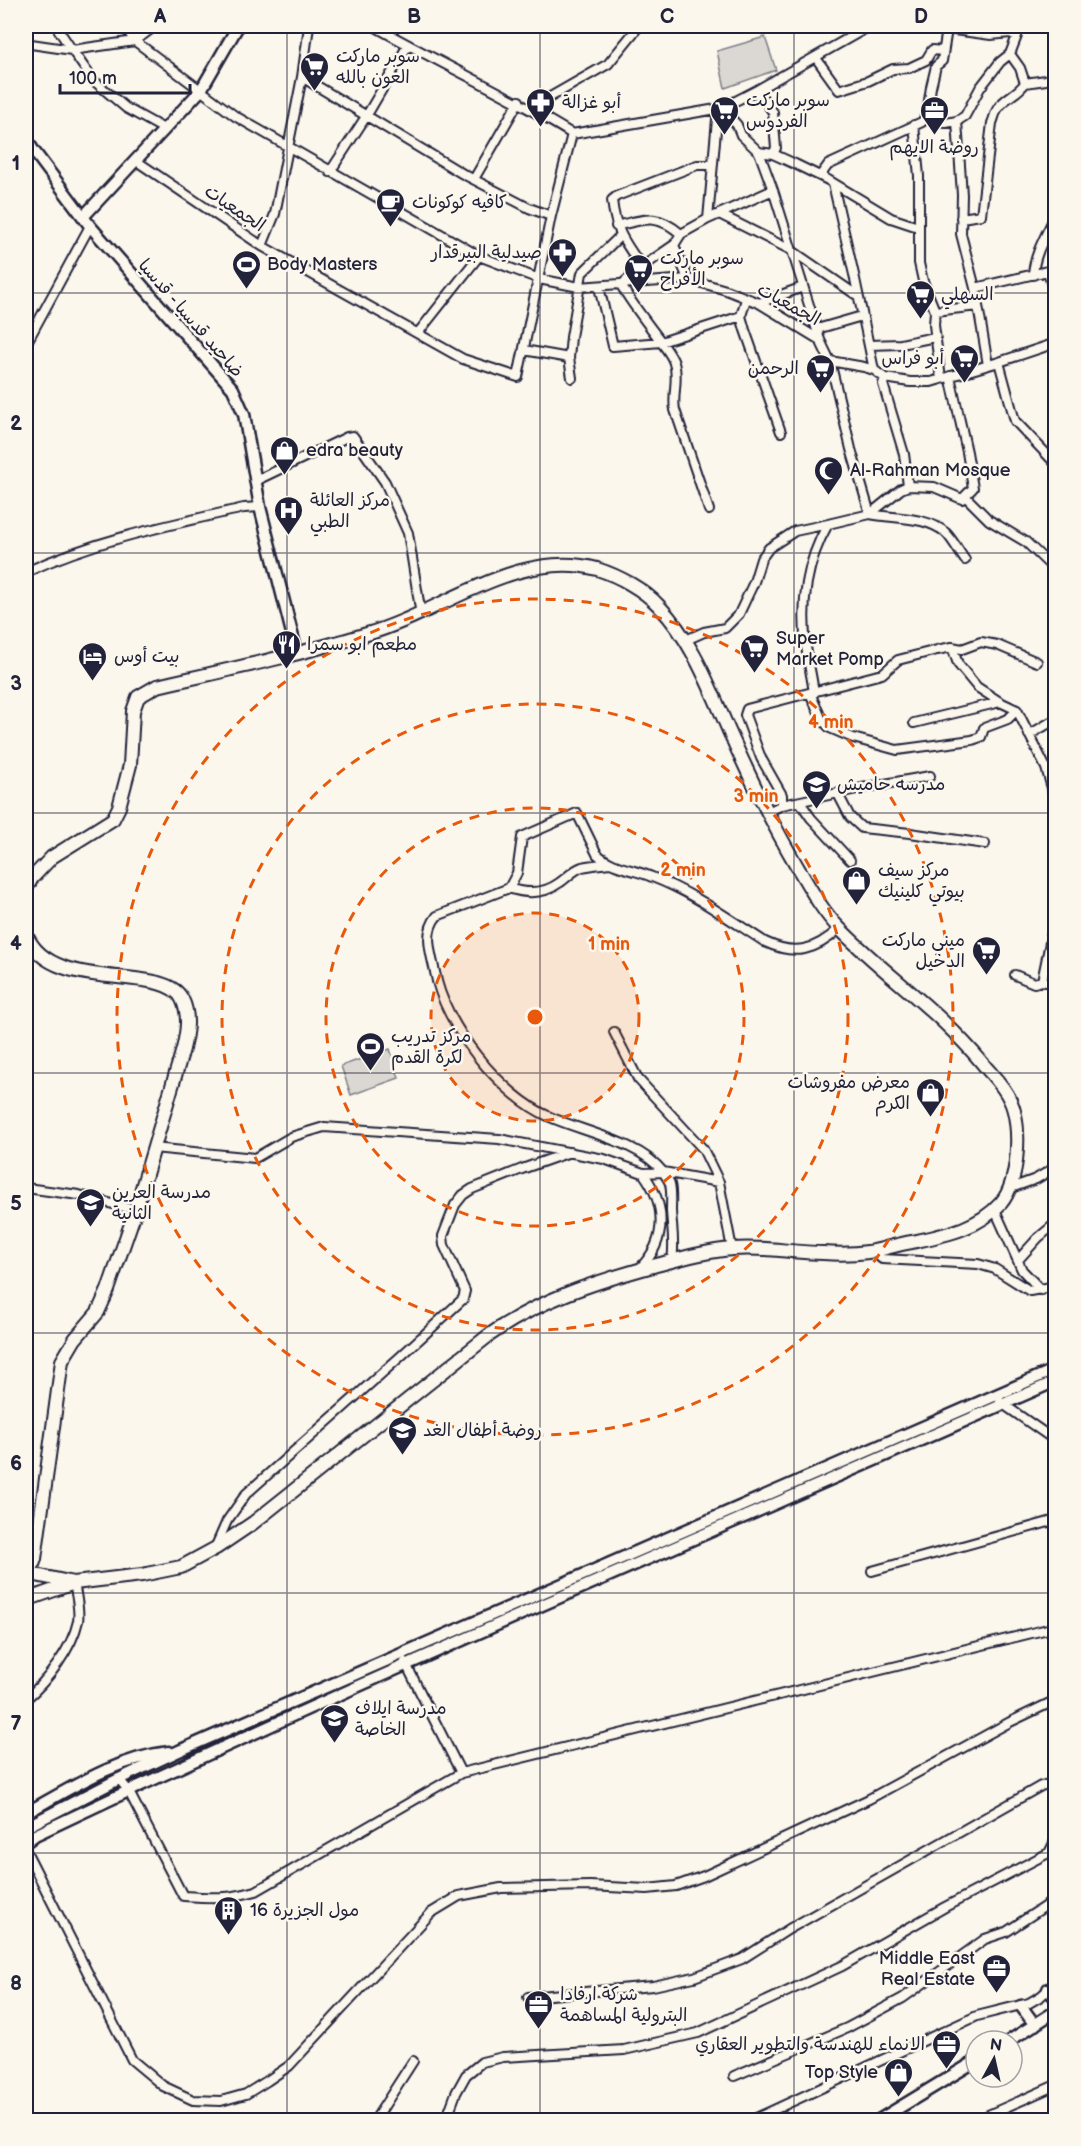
<svg xmlns="http://www.w3.org/2000/svg" width="1081" height="2146" font-family="'Balsamiq Sans','Playpen Sans Arabic',sans-serif">
<rect width="100%" height="100%" fill="#fbf7ec"/>
<filter id="ink" filterUnits="userSpaceOnUse"><feTurbulence type="fractalNoise" baseFrequency=".0167" numOctaves="2"/><feDisplacementMap in="SourceGraphic" scale="12" xChannelSelector="R" yChannelSelector="G"/><feConvolveMatrix kernelMatrix="1 2 1 2 8 2 1 2 1" color-interpolation-filters="sRGB"/></filter>
<g filter="url(#ink)">
<path fill="#dbd8d3" stroke="#7e7d87" stroke-width="1.5" d="M 765,37 L 776,70 L 725,88 L 717,51 Z
M 390,1049 L 399,1078 L 351,1095 L 341,1066 Z"/>
<g fill="none" stroke-linecap="round" stroke-linejoin="round">
<defs>
<path id="street" d="M 56,26 L 72,50
M 124,26 L 135,41 L 235,116 L 479,256 L 539,279 L 579,287 L 688,279 L 726,290 L 759,303 L 820,340
M 155,26 L 135,41 L 72,50 L 93,80 L 126,108 L 164,129
M 374,26 C 439,63 508,94 572,134 L 722,108 L 737,125 L 741,135 L 759,152 L 773,190 L 820,340 L 830,361
M 26,40 L 31,44 L 72,50
M 816,58 L 839,90 L 868,81 L 893,69 L 909,68 L 926,60 L 932,50 L 943,51
M 302,77 L 309,26
M 1025,83 L 1046,80 L 1056,75
M 757,90 L 773,112 L 776,148 L 773,154
M 531,108 L 608,64 L 639,26
M 718,108 L 708,219 L 773,190
M 722,108 L 757,90 L 870,26
M 927,114 L 931,87 L 936,66 L 942,61 L 947,29 L 991,35 L 1010,33 L 1017,36
M 957,121 L 962,195 L 961,234 L 975,288 L 988,365
M 914,125 L 919,176 L 919,263 L 923,281 L 935,311 L 934,325 L 941,379
M 759,152 L 773,154 L 795,164 L 828,180 L 891,218 L 918,227
M 135,160 L 262,246 L 331,285 L 463,359 L 518,377 L 551,216 L 529,208 L 463,174 L 302,77 L 275,214 L 262,246
M 330,172 L 367,115 L 408,45
M 820,176 L 828,165 L 922,122 L 927,114 L 930,120 L 946,123 L 957,121 L 965,116 L 980,88 L 1000,62 L 1010,54 L 1017,36 L 1017,26
M 474,179 L 519,101
M 833,184 L 855,279 L 874,370
M 719,214 L 791,250 L 855,294 L 858,294
M 551,216 L 572,134
M 961,218 L 981,215 L 992,123 C 994,119 995,112 998,108 C 1005,97 1018,94 1025,83 L 1020,68 L 1010,54
M 616,226 C 645,219 657,213 681,234
M 674,245 L 688,279
M 642,267 C 625,243 615,230 612,200 L 617,196 L 697,165 L 711,165
M 1048,271 L 1056,301
M 1033,275 C 1034,254 1047,233 1056,214
M 621,285 C 633,306 648,324 662,343 C 666,349 672,356 674,363 C 679,379 672,394 675,410 L 709,510
M 621,285 L 642,267 L 674,245 L 681,234 L 708,219
M 599,287 L 613,346 L 661,342 L 741,316
M 975,288 L 1056,269
M 746,299 L 741,316 L 745,330 L 781,432
M 759,303 L 803,287
M 935,311 L 978,306
M 817,329 L 862,316
M 418,333 L 479,256
M 26,344 L 90,226
M 869,345 L 901,344 L 935,337
M 524,350 L 569,358
M 999,362 L 1015,421 L 1056,464
M 572,378 L 569,358 L 571,337 L 582,273 L 620,236
M 255,481 L 347,437 L 353,436 L 385,482 L 408,533 L 421,615
M 908,486 L 934,487 L 962,499 L 973,488 L 967,452 L 950,376
M 965,496 L 989,520 L 1026,542 L 1056,571
M 870,514 L 901,489 L 908,486 L 904,454 L 883,384 L 885,378
M 870,514 C 895,519 927,516 946,533 C 953,540 959,552 965,560
M 26,572 C 95,540 169,525 244,508 L 260,507
M 686,640 L 704,632 L 725,628 L 739,614 L 754,582 L 761,559 L 769,548 L 795,531 L 828,524
M 952,647 L 958,664 L 977,687 L 1000,702 L 1017,710 L 1046,768 L 1052,788 L 1056,814
M 810,693 L 822,720 L 830,728 L 853,738 L 897,750 L 972,740 L 981,737 L 984,728 L 1008,719 L 1017,710
M 814,693 C 812,677 808,662 806,646 C 801,602 806,563 828,524 L 870,514 L 851,449 L 830,361 L 864,367 L 874,370 L 885,378 L 910,382 L 931,382 L 999,362 L 1056,343
M 914,723 L 1000,702
M 1029,735 L 1056,719
M 838,794 L 850,817 L 862,828 L 910,833 L 985,844
M 800,802 L 811,818 L 850,860
M 782,805 L 782,795 L 761,758 L 745,715 L 747,709 L 882,674 L 898,660 L 937,650 L 952,647 L 962,649 L 981,642 L 997,645 L 1037,662
M 768,812 L 782,805 L 862,788 L 930,776
M 509,888 C 526,894 544,894 559,883 C 567,878 573,870 582,867 C 590,865 602,864 610,863
M 1015,975 L 1034,983 L 1042,981 L 1056,984
M 1042,981 L 1053,928 L 1056,925
M 614,1032 L 638,1079 L 703,1149 L 719,1182 L 732,1249
M 153,1148 L 255,1158 L 291,1137 L 324,1127 L 499,1139 L 604,1159 L 643,1173 L 663,1172 L 719,1182
M 26,1188 L 79,1195 L 135,1210
M 1011,1188 L 1036,1179 L 1056,1167
M 995,1210 L 1022,1270 L 1041,1290
M 872,1251 L 882,1259 L 978,1264 L 995,1269 L 1030,1291 L 1056,1286
M 1018,1260 L 1038,1238 L 1056,1223
M 672,1261 C 675,1244 672,1228 671,1211 C 671,1203 672,1192 670,1184 C 669,1180 665,1175 663,1172 C 640,1142 584,1132 550,1117 C 501,1096 444,1025 435,972 C 431,953 423,933 437,916 L 509,888 L 517,873 L 522,837 L 577,813 L 597,854 C 612,868 634,869 652,877 C 692,892 729,919 765,942 C 795,956 815,951 839,929
M 640,1268 C 668,1240 666,1204 643,1173
M 1000,1402 L 1056,1441
M 216,1546 L 227,1521 L 246,1494 L 400,1357 L 463,1299 L 465,1291 L 444,1245 L 443,1236 L 455,1205 L 463,1195 L 472,1189 L 522,1169 L 570,1152
M 872,1571 L 1056,1520
M 405,1662 L 461,1773
M 26,1699 C 47,1681 72,1649 78,1621 C 80,1610 76,1594 74,1583
M 119,1779 L 128,1790 L 183,1896 C 213,1898 227,1899 256,1891 L 461,1773 L 1056,1627
M 26,1851 L 132,2060 L 150,2075 L 163,2086 L 193,2100 L 221,2101 L 246,2094 L 267,2081 L 289,2066 L 431,1913 L 459,1896 L 501,1888 L 590,1886 L 647,1889 L 676,1886 L 704,1876 L 869,1799 L 1010,1722 L 1056,1700
M 1049,1853 L 1056,1839
M 528,1997 L 653,1986 L 694,1977 L 742,1959 L 789,1929 L 1041,1786 L 1056,1782
M 734,2076 L 847,2028 L 903,1998 L 985,1939 L 1006,1932 L 1056,1899
M 375,2120 L 413,2061
M 446,2120 L 456,2093 L 466,2075 L 482,2062 L 503,2057 L 624,2050 L 698,2033 L 842,1966 L 945,1907 L 1056,1849
M 752,2120 L 977,2016 L 1029,2003 L 1041,1996 L 1056,1983
M 977,2120 L 1056,2085"/>
<path id="secondary" d="M 26,138 L 33,150 L 90,226 L 233,389 L 244,414 L 260,507 L 297,653
M 83,217 L 201,90 L 238,26
M 26,1813 C 71,1788 117,1758 169,1752
M 26,1827 L 119,1779 L 181,1750 L 1056,1369
M 26,1842 L 35,1835 C 371,1675 715,1531 1056,1381
M 1048,1989 L 1056,1999
M 1021,2006 L 1035,2025
M 1009,2041 L 1056,2011
M 879,2120 L 976,2061"/>
<path id="primary" d="M 26,889 L 32,878 L 52,857 L 113,819 L 119,807 L 130,765 L 133,711 L 138,697 L 157,686 C 227,670 298,655 367,634 C 441,613 519,547 597,569 C 619,576 643,589 659,606 C 692,640 710,688 729,731 C 750,778 772,824 798,868 C 810,888 822,911 839,928 C 885,975 941,1012 983,1064 C 992,1075 1004,1086 1010,1100 C 1022,1124 1019,1182 1001,1203 C 978,1229 944,1235 912,1242 C 897,1244 882,1250 868,1252 C 853,1254 838,1254 823,1253 C 792,1253 763,1246 733,1249 C 706,1251 679,1259 653,1266 C 595,1282 538,1300 488,1336 L 253,1523 L 216,1548 L 181,1567 L 142,1575 L 74,1583 L 26,1600
M 26,934 C 50,996 165,962 182,999 C 190,1015 187,1032 183,1049 L 134,1215 L 108,1290 L 98,1312 L 75,1339 L 62,1361 L 35,1559 L 26,1584
M 31,1574 L 74,1583"/>
</defs>
<use href="#street" stroke="#22223b" stroke-width="12"/>
<use href="#secondary" stroke="#22223b" stroke-width="15"/>
<use href="#primary" stroke="#22223b" stroke-width="16"/>
<use href="#street" stroke="#fbf7ec" stroke-width="8"/>
<use href="#secondary" stroke="#fbf7ec" stroke-width="10"/>
<use href="#primary" stroke="#fbf7ec" stroke-width="12"/>
</g>
</g>
<path fill="none" stroke="#22223b" stroke-width="1.5" stroke-opacity="0.55" d="M 287,26 L 287,2120M 540,26 L 540,2120M 794,26 L 794,2120M 26,293 L 1056,293M 26,553 L 1056,553M 26,813 L 1056,813M 26,1073 L 1056,1073M 26,1333 L 1056,1333M 26,1593 L 1056,1593M 26,1853 L 1056,1853"/>
<circle cx="535" cy="1017" r="104" fill="#e8590c" fill-opacity=".12"/>
<g fill="none" stroke="#e8590c" stroke-width="3" stroke-dasharray="10 8">
<circle cx="535" cy="1017" r="104"/>
<circle cx="535" cy="1017" r="209"/>
<circle cx="535" cy="1017" r="313"/>
<circle cx="535" cy="1017" r="418"/>
</g>
<defs>
<symbol id="supermarket-pin" viewBox="-11 -11 22 30"><path d="M0 17L-7.5 6A9.5 9.5 0 1 1 7.5 6Z" fill="#22223b" stroke="#fbf7ec"/><path d="M-6-5.5h2.5l.6 2H6L4.5 2H-2.5L-4.4-4H-6ZM-1.5 3.2a1.3 1.3 0 1 0 .1 0ZM3 3.2a1.3 1.3 0 1 0 .1 0Z" fill="#fff"/></symbol>
<symbol id="pharmacy-pin" viewBox="-11 -11 22 30"><path d="M0 17L-7.5 6A9.5 9.5 0 1 1 7.5 6Z" fill="#22223b" stroke="#fbf7ec"/><path d="M-2-6h4v4h4v4h-4v4h-4v-4h-4v-4h4Z" fill="#fff"/></symbol>
<symbol id="office-pin" viewBox="-11 -11 22 30"><path d="M0 17L-7.5 6A9.5 9.5 0 1 1 7.5 6Z" fill="#22223b" stroke="#fbf7ec"/><path d="M-6-3h4V-5.5h4V-3h4V5H-6ZM-1-4.5V-3h2v-1.5ZM-6 0V1H6V0Z" fill="#fff"/></symbol>
<symbol id="cafe-pin" viewBox="-11 -11 22 30"><path d="M0 17L-7.5 6A9.5 9.5 0 1 1 7.5 6Z" fill="#22223b" stroke="#fbf7ec"/><path d="M-5.5-4.5H6V0H3Q3 3.5 0 3.5H-2.5Q-5.5 3.5-5.5 0ZM3-3.2v2h1.7v-2ZM-6 4.5H4V6H-6Z" fill="#fff"/></symbol>
<symbol id="stadium-pin" viewBox="-11 -11 22 30"><path d="M0 17L-7.5 6A9.5 9.5 0 1 1 7.5 6Z" fill="#22223b" stroke="#fbf7ec"/><path d="M0-5a6.5 5 0 1 0 0 10a6.5 5 0 1 0 0-10ZM-3.5-1.8h7v3.6h-7Z" fill="#fff"/></symbol>
<symbol id="shop-pin" viewBox="-11 -11 22 30"><path d="M0 17L-7.5 6A9.5 9.5 0 1 1 7.5 6Z" fill="#22223b" stroke="#fbf7ec"/><path d="M-5-2.5h2.3a2.7 3.5 0 0 1 5.4 0H5L5.5 6h-11ZM-1.5-2.5h3a1.5 2.3 0 0 0-3 0Z" fill="#fff"/></symbol>
<symbol id="mosque-pin" viewBox="-11 -11 22 30"><path d="M0 17L-7.5 6A9.5 9.5 0 1 1 7.5 6Z" fill="#22223b" stroke="#fbf7ec"/><path d="M3.5-4.9A6 6 0 1 0 3.5 4.9A5 5 0 1 1 3.5-4.9Z" fill="#fff"/></symbol>
<symbol id="hospital-pin" viewBox="-11 -11 22 30"><path d="M0 17L-7.5 6A9.5 9.5 0 1 1 7.5 6Z" fill="#22223b" stroke="#fbf7ec"/><path d="M-5-5h3v3.5h4V-5h3V5h-3V1.5h-4V5h-3Z" fill="#fff"/></symbol>
<symbol id="restaurant-pin" viewBox="-11 -11 22 30"><path d="M0 17L-7.5 6A9.5 9.5 0 1 1 7.5 6Z" fill="#22223b" stroke="#fbf7ec"/><path d="M-5-6h1v4h1v-4h1v4h1v-4h1v5L-1.5 .5V6h-2V.5L-5-1ZM5-6V6H3V1.5H1.5Q1.5-4 5-6Z" fill="#fff"/></symbol>
<symbol id="hotel-pin" viewBox="-11 -11 22 30"><path d="M0 17L-7.5 6A9.5 9.5 0 1 1 7.5 6Z" fill="#22223b" stroke="#fbf7ec"/><path d="M-6-4.5h1.5V1H6V5H4.5V3h-9V5H-6ZM-4 0a1.8 1.8 0 1 1 3.6 0ZM.5 0V-2.5h3Q6-2.5 6 0Z" fill="#fff"/></symbol>
<symbol id="school-pin" viewBox="-11 -11 22 30"><path d="M0 17L-7.5 6A9.5 9.5 0 1 1 7.5 6Z" fill="#22223b" stroke="#fbf7ec"/><path d="M0-5L7-2L0 1L-7-2ZM-4 1L0 2.5L4 1V4Q0 6-4 4Z" fill="#fff"/></symbol>
<symbol id="building-pin" viewBox="-11 -11 22 30"><path d="M0 17L-7.5 6A9.5 9.5 0 1 1 7.5 6Z" fill="#22223b" stroke="#fbf7ec"/><path d="M-4-6H4V6H1V3H-1V6H-4ZM-2.5-4.3h1.7v1.8h-1.7ZM.8-4.3h1.7v1.8H.8ZM-2.5-1h1.7V.8h-1.7ZM.8-1h1.7V.8H.8Z" fill="#fff"/></symbol>
</defs>
<g fill-rule="evenodd">
<use href="#supermarket-pin" x="298" y="50" width="33" height="45"/>
<use href="#pharmacy-pin" x="524" y="86" width="33" height="45"/>
<use href="#supermarket-pin" x="708" y="94" width="33" height="45"/>
<use href="#office-pin" x="918" y="94" width="33" height="45"/>
<use href="#cafe-pin" x="374" y="186" width="33" height="45"/>
<use href="#pharmacy-pin" x="546" y="236" width="33" height="45"/>
<use href="#stadium-pin" x="230" y="248" width="33" height="45"/>
<use href="#supermarket-pin" x="622" y="252" width="33" height="45"/>
<use href="#supermarket-pin" x="904" y="278" width="33" height="45"/>
<use href="#supermarket-pin" x="948" y="342" width="33" height="45"/>
<use href="#supermarket-pin" x="804" y="352" width="33" height="45"/>
<use href="#shop-pin" x="268" y="434" width="33" height="45"/>
<use href="#mosque-pin" x="812" y="454" width="33" height="45"/>
<use href="#hospital-pin" x="272" y="494" width="33" height="45"/>
<use href="#restaurant-pin" x="270" y="628" width="33" height="45"/>
<use href="#supermarket-pin" x="738" y="632" width="33" height="45"/>
<use href="#hotel-pin" x="76" y="640" width="33" height="45"/>
<use href="#school-pin" x="800" y="768" width="33" height="45"/>
<use href="#shop-pin" x="840" y="864" width="33" height="45"/>
<use href="#supermarket-pin" x="970" y="934" width="33" height="45"/>
<use href="#stadium-pin" x="354" y="1030" width="33" height="45"/>
<use href="#shop-pin" x="914" y="1076" width="33" height="45"/>
<use href="#school-pin" x="74" y="1186" width="33" height="45"/>
<use href="#school-pin" x="386" y="1414" width="33" height="45"/>
<use href="#school-pin" x="318" y="1702" width="33" height="45"/>
<use href="#building-pin" x="212" y="1894" width="33" height="45"/>
<use href="#office-pin" x="980" y="1952" width="33" height="45"/>
<use href="#office-pin" x="522" y="1988" width="33" height="45"/>
<use href="#office-pin" x="930" y="2028" width="33" height="45"/>
<use href="#shop-pin" x="882" y="2056" width="33" height="45"/>
</g>
<g text-anchor="middle" stroke-width="5" stroke-linejoin="round" paint-order="stroke">
<g font-size="18" fill="#22223b" stroke="#fbf7ec" text-anchor="start">
<text x="336" y="62">سوبر ماركت<tspan x="336" dy="21">العون بالله</tspan></text>
<text x="746" y="106">سوبر ماركت<tspan x="746" dy="21">الفردوس</tspan></text>
<text x="562" y="108">أبو غزالة</text>
<text x="934" y="153" text-anchor="middle">روضة الايهم</text>
<text x="412" y="208">كافيه كوكونات</text>
<text x="542" y="258" text-anchor="end">صيدلية البيرقدار</text>
<text x="660" y="264">سوبر ماركت<tspan x="660" dy="21">الأفراح</tspan></text>
<text x="267" y="270">Body Masters</text>
<text x="941" y="300">السهلي</text>
<text x="944" y="364" text-anchor="end">أبو فراس</text>
<text x="799" y="374" text-anchor="end">الرحمن</text>
<text x="306" y="456">edra beauty</text>
<text x="850" y="476">Al-Rahman Mosque</text>
<text x="310" y="506">مركز العائلة<tspan x="310" dy="21">الطبي</tspan></text>
<text x="776" y="644">Super<tspan x="776" dy="21">Market Pomp</tspan></text>
<text x="307" y="650">مطعم ابو سمرا</text>
<text x="114" y="662">بيت أوس</text>
<text x="837" y="790">مدرسه حاميش</text>
<text x="878" y="876">مركز سيف<tspan x="878" dy="21">بيوتي كلينيك</tspan></text>
<text x="965" y="946" text-anchor="end">ميني ماركت<tspan x="965" dy="21">الدخيل</tspan></text>
<text x="391" y="1042">مركز تدريب<tspan x="391" dy="21">لكرة القدم</tspan></text>
<text x="910" y="1088" text-anchor="end">معرض مفروشات<tspan x="910" dy="21">الكرم</tspan></text>
<text x="112" y="1198">مدرسة العرين<tspan x="112" dy="21">الثانية</tspan></text>
<text x="423" y="1436">روضة أطفال الغد</text>
<text x="355" y="1714">مدرسة ايلاف<tspan x="355" dy="21">الخاصة</tspan></text>
<text x="250" y="1916">مول الجزيرة 16</text>
<text x="975" y="1964" text-anchor="end">Middle East<tspan x="975" dy="21">Real Estate</tspan></text>
<text x="560" y="2000">شركة ارفادا<tspan x="560" dy="21">البترولية المساهمة</tspan></text>
<text x="925" y="2050" text-anchor="end">الانماء للهندسة والتطوير العقاري</text>
<text x="878" y="2078" text-anchor="end">Top Style</text>
</g>
<g font-size="18" fill="#22223b" stroke="#fbf7ec">
<text transform="translate(235 208) rotate(34)" y="6">الجمعيات</text>
<text transform="translate(789 304) rotate(29)" y="6">الجمعيات</text>
<text transform="translate(191 318) rotate(49)" y="6">ضاحيد قدسيا - قدسيا</text>
</g>
</g>
<circle cx="535" cy="1017" r="9" fill="#e8590c" stroke="#fbf7ec" stroke-width="3"/>
<g font-size="18" text-anchor="middle" font-weight="bold" fill="#e8590c" stroke="#fbf7ec" stroke-width="5" stroke-linejoin="round" paint-order="stroke">
<text x="831" y="728">4 min</text>
<text x="756" y="802">3 min</text>
<text x="683" y="876">2 min</text>
<text x="609" y="950">1 min</text>
</g>
<rect width="1081" height="2146" fill="none" stroke="#fbf7ec" stroke-width="66"/>
<g transform="translate(994 2059) rotate(8)"><circle r="28" fill="#fbf7ec" stroke="#a4a2a5" stroke-width="1.5"/>
<path d="M0-4.5L10 22L0 15L-10 22Z" fill="#22223b"/>
<text y="-9" font-size="16" font-weight="bold" text-anchor="middle" fill="#22223b">N</text>
</g>
<path d="M60 84v9h130v-9" fill="none" stroke="#22223b" stroke-width="3"/>
<text x="69" y="84" font-size="18" fill="#22223b" stroke="#fbf7ec" stroke-width="4.5" paint-order="stroke">100 m</text>
<rect x="33" y="33" width="1015" height="2080" fill="none" stroke="#22223b" stroke-width="2"/>
<g font-size="20" text-anchor="middle" font-weight="bold" fill="#22223b">
<text x="160" y="23">A</text>
<text x="414" y="23">B</text>
<text x="667" y="23">C</text>
<text x="921" y="23">D</text>
<text x="16" y="170">1</text>
<text x="16" y="430">2</text>
<text x="16" y="690">3</text>
<text x="16" y="950">4</text>
<text x="16" y="1210">5</text>
<text x="16" y="1470">6</text>
<text x="16" y="1730">7</text>
<text x="16" y="1990">8</text>
</g>
</svg>
